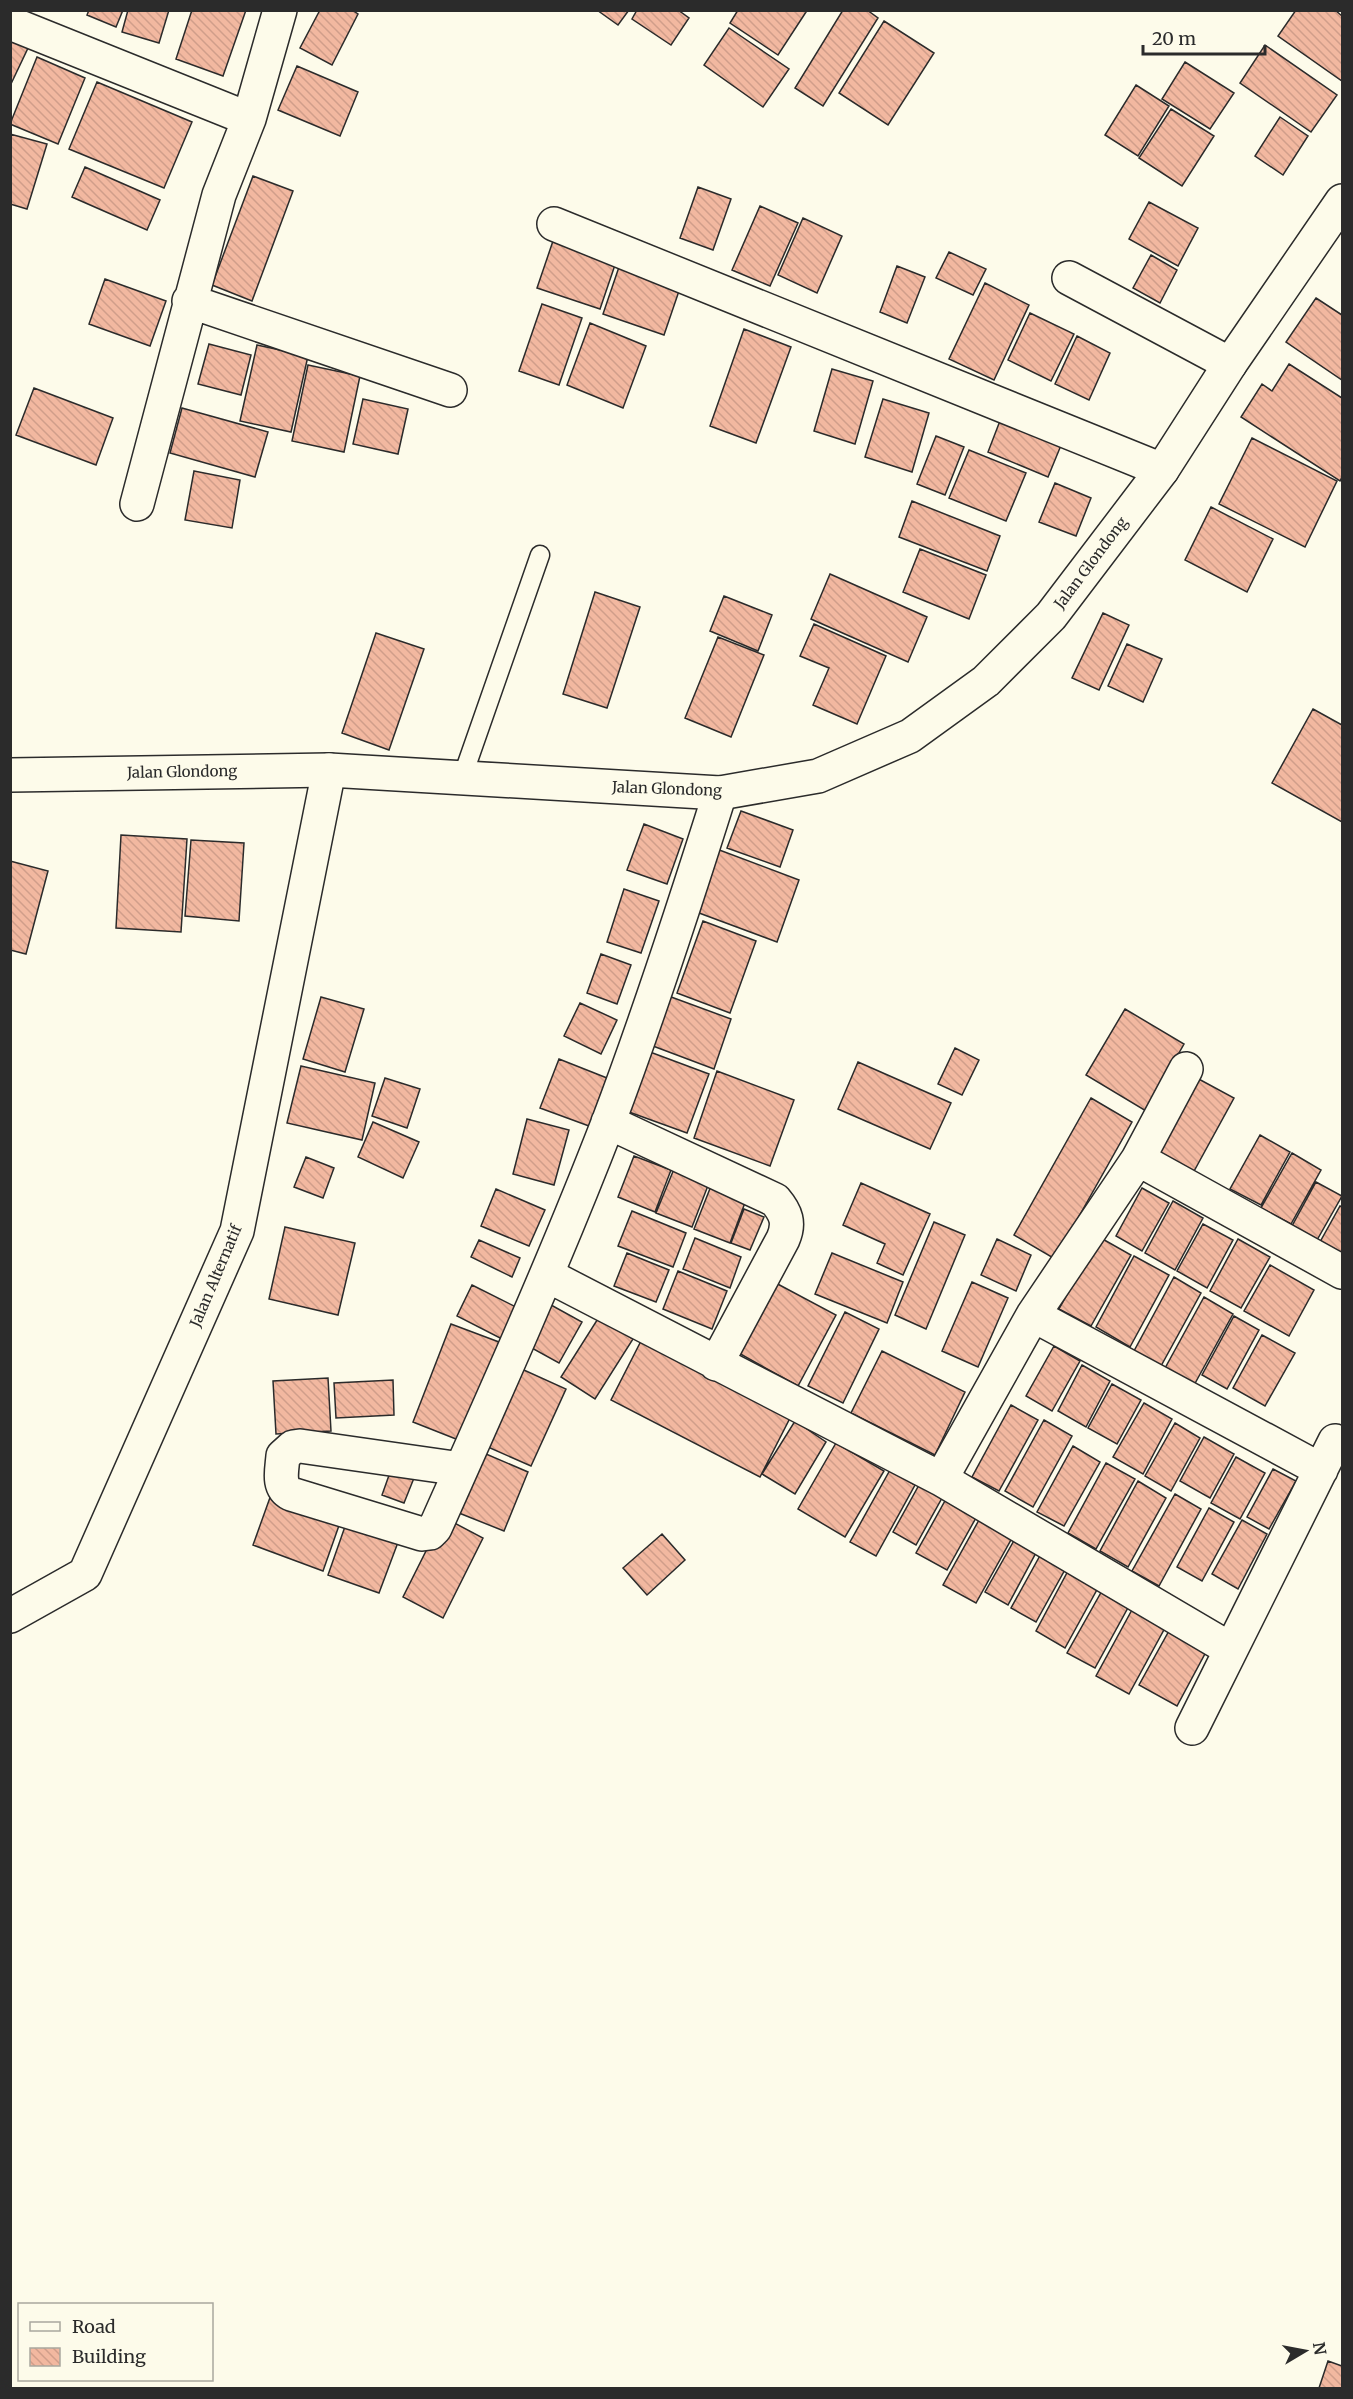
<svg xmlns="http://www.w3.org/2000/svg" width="1353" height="2399" font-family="Merriweather,serif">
<defs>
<pattern id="building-back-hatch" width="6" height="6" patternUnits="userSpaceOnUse" patternTransform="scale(1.5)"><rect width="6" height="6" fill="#f2b8a0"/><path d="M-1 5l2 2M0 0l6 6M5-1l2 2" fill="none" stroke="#d09e8a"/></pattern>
</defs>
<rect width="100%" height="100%" fill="#fdfbea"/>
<path fill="url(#building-back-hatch)" stroke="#2b2b2b" stroke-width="1.5" d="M 89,10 L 123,10 L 116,27 L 87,15 Z
M 128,10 L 169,10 L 159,43 L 122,32 Z
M 192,10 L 246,10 L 223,76 L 176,59 Z
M 320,10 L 352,10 L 358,14 L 332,65 L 300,48 Z
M 597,10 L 629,10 L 618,25 Z
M 637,10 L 678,10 L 689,18 L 671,45 L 632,19 Z
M 738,10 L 804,10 L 806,12 L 778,55 L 730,23 Z
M 843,10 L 867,10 L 878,18 L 823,106 L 795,88 Z
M 1296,10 L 1335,10 L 1342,16 L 1342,81 L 1278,36 Z
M 884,21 L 934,53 L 888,125 L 839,93 Z
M 729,28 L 789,69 L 763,107 L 704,65 Z
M 10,40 L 28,48 L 10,86 Z
M 1265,45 L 1337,95 L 1311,132 L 1240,83 Z
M 37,57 L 85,78 L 58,144 L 10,124 Z
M 1185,62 L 1234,93 L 1210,129 L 1162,99 Z
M 297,66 L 358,92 L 340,136 L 278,110 Z
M 97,82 L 192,122 L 164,188 L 69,149 Z
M 1136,85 L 1169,106 L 1138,156 L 1105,135 Z
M 1171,109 L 1214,136 L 1182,186 L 1139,158 Z
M 1280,117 L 1308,136 L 1283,175 L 1255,156 Z
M 10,134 L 47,144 L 27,209 L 10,204 Z
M 85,167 L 160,200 L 147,230 L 72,197 Z
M 253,176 L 293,191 L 252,301 L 212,285 Z
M 698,187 L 731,199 L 713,250 L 680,238 Z
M 1149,202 L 1198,228 L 1178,266 L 1129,239 Z
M 760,206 L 798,223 L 770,286 L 732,270 Z
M 803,218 L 842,236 L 817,293 L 778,275 Z
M 553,241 L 616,262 L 600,309 L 537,288 Z
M 949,252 L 986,269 L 973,295 L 936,278 Z
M 1151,255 L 1177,270 L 1160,303 L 1133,288 Z
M 897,266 L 925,277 L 907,323 L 880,312 Z
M 619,267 L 680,288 L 664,335 L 603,314 Z
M 105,279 L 166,301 L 150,346 L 89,324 Z
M 985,283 L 1029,305 L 994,380 L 949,359 Z
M 1316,298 L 1342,315 L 1342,380 L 1286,342 Z
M 542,304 L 582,318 L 559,385 L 519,371 Z
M 1030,313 L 1074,334 L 1051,381 L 1008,360 Z
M 590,323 L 646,346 L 623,408 L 567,385 Z
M 744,329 L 791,347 L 756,443 L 710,426 Z
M 1077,336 L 1110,353 L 1089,400 L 1055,384 Z
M 209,344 L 251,355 L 241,395 L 198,384 Z
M 257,345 L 308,356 L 291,432 L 240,421 Z
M 1289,364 L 1342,398 L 1342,477 L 1340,481 L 1241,417 L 1262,384 L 1272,391 Z
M 308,365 L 360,376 L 344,452 L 292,441 Z
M 832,369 L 873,381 L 855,444 L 814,431 Z
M 34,388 L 113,418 L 96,465 L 16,435 Z
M 363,399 L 408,409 L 398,454 L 353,444 Z
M 883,399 L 929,413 L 912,472 L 865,457 Z
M 182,408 L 268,432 L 255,477 L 170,453 Z
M 1003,413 L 1064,438 L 1048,477 L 988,452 Z
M 936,436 L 964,447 L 945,495 L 917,484 Z
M 1252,438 L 1337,481 L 1305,547 L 1219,504 Z
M 969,450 L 1026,473 L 1006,521 L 949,498 Z
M 194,471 L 240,480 L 232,528 L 185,520 Z
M 1055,483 L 1091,498 L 1076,536 L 1039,522 Z
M 912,501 L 1000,536 L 987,571 L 899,537 Z
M 1211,507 L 1273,539 L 1247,592 L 1185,560 Z
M 920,549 L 986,575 L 969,619 L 903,592 Z
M 830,574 L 927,617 L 908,662 L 811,619 Z
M 595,592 L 640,607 L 607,708 L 563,694 Z
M 724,596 L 772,615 L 758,651 L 710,631 Z
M 1103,613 L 1129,625 L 1099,690 L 1072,678 Z
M 814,624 L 886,656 L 857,724 L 813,705 L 829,668 L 800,656 Z
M 376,633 L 424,649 L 389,750 L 342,733 Z
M 718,637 L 764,655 L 731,737 L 685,718 Z
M 1127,644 L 1162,659 L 1143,702 L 1108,686 Z
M 1313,709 L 1342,725 L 1342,822 L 1272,783 Z
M 741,811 L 793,830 L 780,867 L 727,848 Z
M 644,824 L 683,839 L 667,884 L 627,870 Z
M 121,835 L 187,839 L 181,932 L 116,928 Z
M 191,840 L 244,843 L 239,921 L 185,916 Z
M 714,848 L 799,880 L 777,942 L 691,910 Z
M 10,861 L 48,871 L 26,954 L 10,950 Z
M 624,889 L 659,901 L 641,953 L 607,942 Z
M 703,921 L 756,941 L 730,1013 L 677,993 Z
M 601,954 L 631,965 L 617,1004 L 587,993 Z
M 663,994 L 731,1019 L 714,1069 L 645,1043 Z
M 321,997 L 364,1009 L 345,1072 L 303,1059 Z
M 580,1003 L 617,1020 L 601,1054 L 564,1036 Z
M 1125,1009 L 1184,1044 L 1146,1111 L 1086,1075 Z
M 955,1048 L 979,1060 L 962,1095 L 938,1084 Z
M 650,1052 L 709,1074 L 687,1133 L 629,1112 Z
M 559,1059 L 607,1078 L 589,1126 L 540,1108 Z
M 858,1062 L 951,1103 L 930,1149 L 838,1109 Z
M 301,1066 L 375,1083 L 362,1140 L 287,1123 Z
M 717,1071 L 794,1100 L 770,1166 L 694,1138 Z
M 1195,1077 L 1234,1098 L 1193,1173 L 1154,1151 Z
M 385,1078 L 420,1089 L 407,1128 L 372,1116 Z
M 1091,1098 L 1132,1122 L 1055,1259 L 1014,1235 Z
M 527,1119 L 569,1130 L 554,1185 L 513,1174 Z
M 373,1122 L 419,1142 L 403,1178 L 358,1157 Z
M 1260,1135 L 1290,1152 L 1261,1205 L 1230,1189 Z
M 1292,1153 L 1321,1170 L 1291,1224 L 1261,1208 Z
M 634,1156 L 671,1170 L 655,1212 L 618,1197 Z
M 306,1157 L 334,1168 L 323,1198 L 294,1187 Z
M 674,1169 L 709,1183 L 692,1227 L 656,1213 Z
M 1316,1182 L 1342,1196 L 1317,1240 L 1292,1226 Z
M 861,1183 L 930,1214 L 903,1275 L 877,1263 L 885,1244 L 843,1225 Z
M 711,1186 L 746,1200 L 730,1243 L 694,1229 Z
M 1142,1188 L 1169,1203 L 1142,1251 L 1116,1236 Z
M 496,1189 L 545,1210 L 529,1246 L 481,1226 Z
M 1173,1201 L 1203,1218 L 1175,1270 L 1145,1253 Z
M 1340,1206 L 1342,1207 L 1342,1254 L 1320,1242 Z
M 744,1209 L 764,1217 L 750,1250 L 731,1243 Z
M 632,1211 L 686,1233 L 673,1267 L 618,1246 Z
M 934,1222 L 965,1235 L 926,1329 L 895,1315 Z
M 1203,1224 L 1233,1240 L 1207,1288 L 1177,1271 Z
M 285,1227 L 355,1243 L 338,1315 L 269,1299 Z
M 1099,1237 L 1131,1255 L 1091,1326 L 1059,1309 Z
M 695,1238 L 741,1257 L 730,1288 L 683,1269 Z
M 997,1239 L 1031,1255 L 1016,1291 L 981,1275 Z
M 1238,1239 L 1270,1257 L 1241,1308 L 1210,1291 Z
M 479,1240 L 520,1258 L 512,1277 L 471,1257 Z
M 627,1253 L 669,1270 L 656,1302 L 614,1286 Z
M 832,1253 L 903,1282 L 887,1323 L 815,1294 Z
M 1134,1256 L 1169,1275 L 1130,1347 L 1096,1327 Z
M 1270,1265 L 1314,1290 L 1289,1336 L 1244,1311 Z
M 678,1271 L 727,1291 L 712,1329 L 663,1309 Z
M 1174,1277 L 1201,1293 L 1161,1366 L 1134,1351 Z
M 772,1281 L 836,1315 L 798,1386 L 735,1351 Z
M 972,1282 L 1008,1298 L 978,1367 L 942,1351 Z
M 472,1285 L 518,1308 L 502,1339 L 457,1316 Z
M 1204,1297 L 1233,1314 L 1193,1387 L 1164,1370 Z
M 542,1300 L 582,1322 L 559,1363 L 519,1341 Z
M 845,1312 L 879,1329 L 843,1403 L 808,1386 Z
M 1234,1316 L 1259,1330 L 1227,1389 L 1202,1375 Z
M 599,1317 L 633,1339 L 595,1399 L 561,1377 Z
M 451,1324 L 499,1342 L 461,1441 L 413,1422 Z
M 1262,1335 L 1295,1353 L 1265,1406 L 1233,1388 Z
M 641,1341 L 790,1418 L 760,1477 L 611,1400 Z
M 1054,1346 L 1080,1361 L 1052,1411 L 1026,1396 Z
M 882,1351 L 965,1392 L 935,1455 L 851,1413 Z
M 1082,1365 L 1110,1381 L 1086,1427 L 1058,1411 Z
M 515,1366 L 566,1389 L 531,1466 L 479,1443 Z
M 328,1378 L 331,1431 L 276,1434 L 273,1381 Z
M 393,1380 L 394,1415 L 336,1418 L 334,1383 Z
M 1112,1384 L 1141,1400 L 1117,1444 L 1088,1428 Z
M 1144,1403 L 1172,1419 L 1143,1474 L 1113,1457 Z
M 1011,1405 L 1038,1420 L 999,1491 L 972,1477 Z
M 1044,1420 L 1072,1436 L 1033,1507 L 1005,1491 Z
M 795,1421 L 826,1442 L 795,1494 L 762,1474 Z
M 1175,1423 L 1200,1438 L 1171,1491 L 1145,1476 Z
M 1204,1437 L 1234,1454 L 1210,1498 L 1180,1481 Z
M 836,1443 L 884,1471 L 845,1537 L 798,1509 Z
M 1073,1446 L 1100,1462 L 1064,1526 L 1037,1512 Z
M 479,1451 L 528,1472 L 504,1531 L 454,1511 Z
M 1236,1457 L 1265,1473 L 1240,1519 L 1211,1503 Z
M 1106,1463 L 1135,1479 L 1096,1549 L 1068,1533 Z
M 393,1464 L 416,1473 L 404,1503 L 382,1495 Z
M 1273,1469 L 1296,1481 L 1269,1529 L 1247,1517 Z
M 890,1470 L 915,1485 L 876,1556 L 850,1542 Z
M 1138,1481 L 1166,1498 L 1128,1567 L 1100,1551 Z
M 919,1485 L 942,1498 L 916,1545 L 893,1532 Z
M 272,1492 L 342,1517 L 323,1571 L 253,1545 Z
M 1175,1494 L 1201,1509 L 1159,1586 L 1132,1571 Z
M 946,1499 L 977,1516 L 947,1570 L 916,1553 Z
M 1209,1508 L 1234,1522 L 1202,1581 L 1177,1567 Z
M 443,1517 L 483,1538 L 443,1618 L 403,1597 Z
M 348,1518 L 400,1537 L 379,1593 L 328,1575 Z
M 979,1520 L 1012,1538 L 976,1603 L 943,1585 Z
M 1242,1520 L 1267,1534 L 1238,1589 L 1212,1574 Z
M 662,1534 L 685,1560 L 647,1595 L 623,1568 Z
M 1016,1537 L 1038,1549 L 1008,1605 L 985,1592 Z
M 1042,1552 L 1067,1566 L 1036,1622 L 1011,1608 Z
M 1069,1569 L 1099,1586 L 1065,1648 L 1036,1631 Z
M 1103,1589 L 1130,1604 L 1095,1668 L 1067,1653 Z
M 1133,1608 L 1166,1626 L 1129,1694 L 1096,1676 Z
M 1170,1629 L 1207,1650 L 1177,1706 L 1139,1685 Z
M 1328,2361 L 1342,2366 L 1342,2388 L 1319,2388 Z"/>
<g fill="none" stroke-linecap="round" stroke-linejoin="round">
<defs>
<path id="lane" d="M 462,778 L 540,555"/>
<path id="street" d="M 10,23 L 249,119
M 554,224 L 1162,470
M 1069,278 L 1230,364
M 189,301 L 450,390
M 137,504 L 219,195 L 249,119 L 280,10
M 608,1122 L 775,1200 C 786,1213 790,1223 783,1239 L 716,1364
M 1138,1159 L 1342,1272
M 547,1275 L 941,1479 L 1230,1649
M 1033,1315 L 1321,1470
M 461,1469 L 300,1446 L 293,1447 L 283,1456 C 282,1470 277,1487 291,1494 L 422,1534 L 430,1533 L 435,1528 C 495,1394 555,1260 608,1123 C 649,1015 685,904 720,793
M 941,1479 L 1033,1315 L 1138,1159 L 1186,1069
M 10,1616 L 85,1574 L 237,1231 L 329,770
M 1192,1728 L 1335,1441"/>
<path id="secondary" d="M 10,775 L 329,770 L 720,793 L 818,776 L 910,736 L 986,681 L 1051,616 L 1162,470 L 1230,364 L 1342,201"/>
</defs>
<use href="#lane" stroke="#2b2b2b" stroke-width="21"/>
<use href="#street" stroke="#2b2b2b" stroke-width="36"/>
<use href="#secondary" stroke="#2b2b2b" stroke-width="36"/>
<use href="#lane" stroke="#fdfbea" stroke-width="18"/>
<use href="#street" stroke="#fdfbea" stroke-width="33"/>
<use href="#secondary" stroke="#fdfbea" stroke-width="33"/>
</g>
<g text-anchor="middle" stroke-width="4.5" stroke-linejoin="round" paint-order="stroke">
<g font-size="15" fill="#2b2b2b" stroke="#fdfbea">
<text transform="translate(1091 563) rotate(-53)" y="5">Jalan Glondong</text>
<text transform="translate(182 772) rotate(-1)" y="5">Jalan Glondong</text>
<text transform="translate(667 789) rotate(2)" y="5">Jalan Glondong</text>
<text transform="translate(216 1276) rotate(-67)" y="5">Jalan Alternatif</text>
</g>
</g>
<rect width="1353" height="2399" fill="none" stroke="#2b2b2b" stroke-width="24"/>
<rect x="18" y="2303" width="195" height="78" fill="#fdfbea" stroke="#a9a89e" stroke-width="1.5"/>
<rect x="30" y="2322" width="30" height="9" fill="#fdfbea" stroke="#a9a89e" stroke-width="1.5"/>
<text x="72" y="2333" font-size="18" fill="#2b2b2b">Road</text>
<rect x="30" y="2348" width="30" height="18" fill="url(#building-back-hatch)" stroke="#a9a89e" stroke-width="1.5"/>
<text x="72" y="2363" font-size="18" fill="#2b2b2b">Building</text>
<g transform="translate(1305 2351) rotate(80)" stroke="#fdfbea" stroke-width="4.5" paint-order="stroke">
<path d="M0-4.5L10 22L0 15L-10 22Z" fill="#2b2b2b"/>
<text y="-9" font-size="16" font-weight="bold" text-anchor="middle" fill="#2b2b2b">N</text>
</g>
<path d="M1143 45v9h122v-9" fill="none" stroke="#2b2b2b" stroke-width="3"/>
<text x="1152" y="45" font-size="18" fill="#2b2b2b" stroke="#fdfbea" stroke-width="4.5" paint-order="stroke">20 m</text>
</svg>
